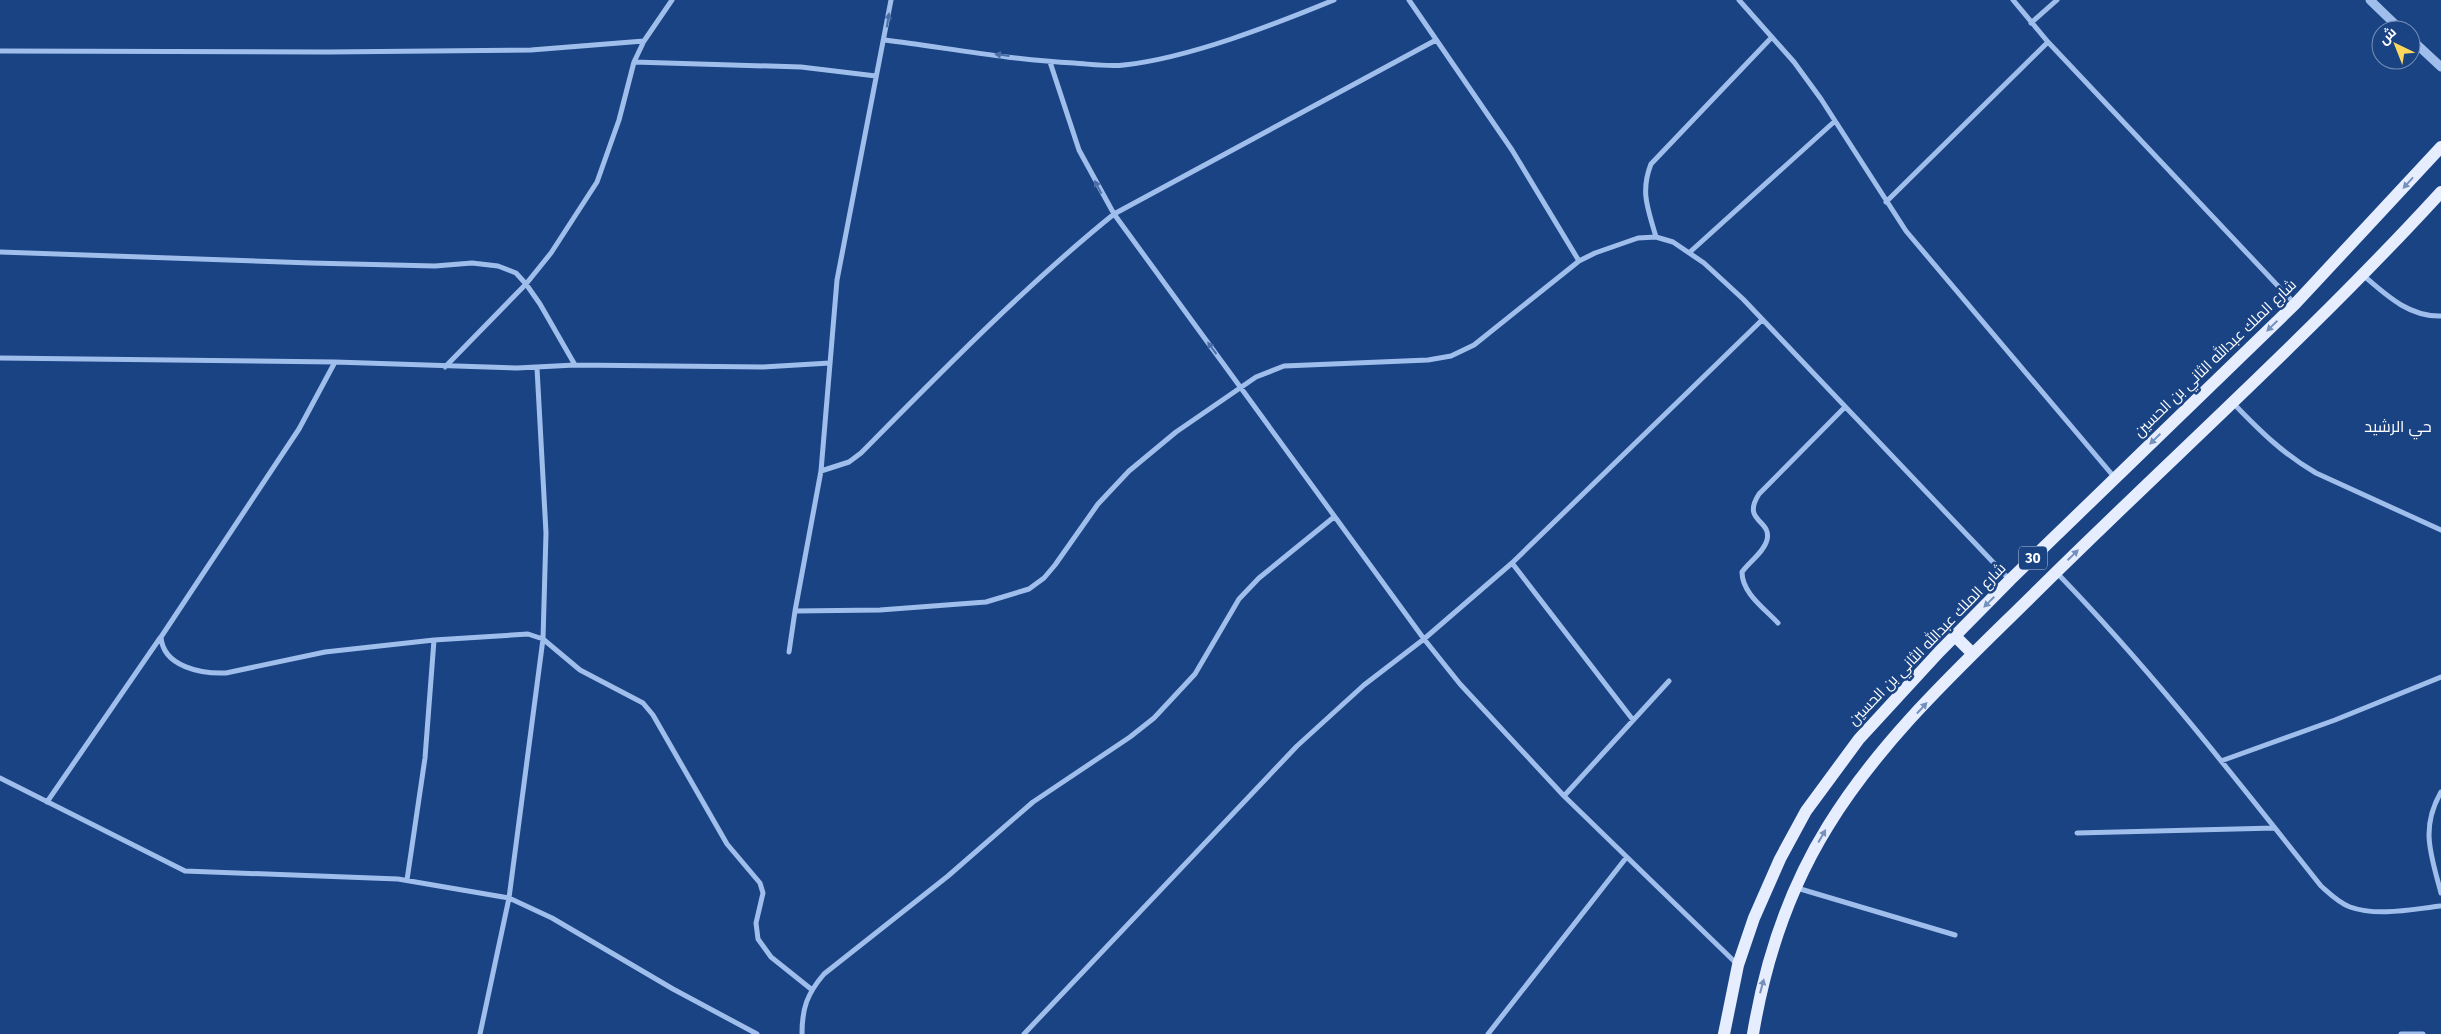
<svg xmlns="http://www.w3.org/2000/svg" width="2441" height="1034" font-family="'Fira Sans',Cairo,sans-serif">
<rect width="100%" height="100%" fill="#1a4384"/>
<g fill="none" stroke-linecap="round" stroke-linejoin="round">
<path stroke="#a0beeb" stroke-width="5" d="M 1409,0 L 1512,150 L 1579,261
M 1739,0 L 1794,62 L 1821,99 L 1906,231 L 2115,478
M 2013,0 L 2048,42 L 2295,304
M 2031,23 L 2057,0
M 885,40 C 948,48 1011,60 1074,63 C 1090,64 1108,67 1124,65 C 1189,58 1273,25 1334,0
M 0,51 L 328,52 L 531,50 L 644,41
M 634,62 L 801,67 L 876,76
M 1050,62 L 1079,150 L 1114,214 L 1424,639 L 1460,684 L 1564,796 L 1738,965
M 1886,202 L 2048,42
M 1656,237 C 1648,209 1640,192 1651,164 L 1772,37
M 0,252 L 311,263 L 435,266 L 472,263 L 498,266 L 516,273 L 526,284 L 540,304 L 575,365
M 1690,252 L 1835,121
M 2364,276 C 2386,295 2409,317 2441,316
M 0,358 L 335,362 L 517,368 L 575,365 L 763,367 L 830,363
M 335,362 L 299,429 L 161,637 C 163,667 202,674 226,673 L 325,652 L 434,640
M 445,367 L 526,284 L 551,253 L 597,182 L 619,120 L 634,62 L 644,41 L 672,0
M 2233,403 C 2259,430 2283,454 2316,473 L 2441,530
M 821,471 L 849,462 L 861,453 C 941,372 1025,286 1114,214 L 1436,40
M 1512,563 L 1633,720
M 2056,572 C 2152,671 2236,779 2321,886 C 2330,894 2339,903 2350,907 C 2378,917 2413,909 2441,906
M 795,611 L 880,610 L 986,602 L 1029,589 L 1044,578 L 1055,565 L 1098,504 L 1129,471 L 1176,432 L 1256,377 L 1284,366 L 1428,360 L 1451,356 L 1474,345 L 1579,261 L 1595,253 L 1638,238 L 1656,237 L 1673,242 L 1704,263 L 1743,299 L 2009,579
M 1778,623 C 1764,608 1742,593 1742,572 C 1749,562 1764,552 1767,540 C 1772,519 1741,522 1759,494 L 1845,407
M 789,652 L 795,611 L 821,471 L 837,280 L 891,0
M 2221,761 L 2335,720 L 2441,677
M 0,778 L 185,871 L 398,879 L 509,898 L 543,639 L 546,533 L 537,368
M 2441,792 C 2420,828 2431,855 2441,893
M 1564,796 L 1669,681
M 47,802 L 160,638
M 2077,833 L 2275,828
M 407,880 L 425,758 L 434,640 L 528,634 L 543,639 L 580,670 L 643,703 L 653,715 L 727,844 L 760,883 L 763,893 L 756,923 L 758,939 L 771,957 L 811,989
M 1797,888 L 1955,935
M 480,1034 L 509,898 L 552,918 L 673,989 L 757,1034
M 802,1034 C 802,1008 807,994 824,974 L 948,876 L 1033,802 L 1130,737 L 1154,718 L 1195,674 L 1239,599 L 1259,578 L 1334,517
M 1024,1034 L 1297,746 L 1364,685 L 1424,639 L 1512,563 L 1762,320
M 1488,1034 L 1626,858
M 2401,1034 L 2423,1034"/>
<path stroke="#a0beeb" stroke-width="9" d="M 2370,0 L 2401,30
M 2411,39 L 2441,67"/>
<path stroke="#e5edff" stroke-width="12" d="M 1955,636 L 1973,654
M 1724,1034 L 1738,965 L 1754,918 L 1780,859 L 1806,811 L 1859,739 L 1939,652 L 2010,580 L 2295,304 L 2441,147
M 1753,1034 C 1765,962 1789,889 1828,826 C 1882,738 1961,666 2034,594 C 2169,460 2312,333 2441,192"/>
</g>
<defs><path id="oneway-solid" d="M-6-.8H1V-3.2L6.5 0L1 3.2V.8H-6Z" transform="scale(1.25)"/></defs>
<g fill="#496ea8">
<use href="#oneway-solid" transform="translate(888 20) rotate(-81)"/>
<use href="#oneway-solid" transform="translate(1002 55) rotate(-173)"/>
<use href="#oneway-solid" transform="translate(1098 187) rotate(-118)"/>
<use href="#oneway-solid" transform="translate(1212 348) rotate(-126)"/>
</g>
<g fill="#7590bb">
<use href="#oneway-solid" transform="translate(2408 183) rotate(132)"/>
<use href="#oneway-solid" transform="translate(2272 326) rotate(136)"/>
<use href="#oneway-solid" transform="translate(2155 439) rotate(136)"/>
<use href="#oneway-solid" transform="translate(2073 555) rotate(-44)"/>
<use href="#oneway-solid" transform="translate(1989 602) rotate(135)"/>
<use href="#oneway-solid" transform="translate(1922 708) rotate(-47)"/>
<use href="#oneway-solid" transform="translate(1822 836) rotate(-60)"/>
<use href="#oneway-solid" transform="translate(1762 986) rotate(-75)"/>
</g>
<g text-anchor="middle" stroke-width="5" stroke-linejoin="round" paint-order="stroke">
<rect fill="#1a4384" stroke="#bac7da" stroke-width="1" x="2019" y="546.5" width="28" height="23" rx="4"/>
<g font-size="14" font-weight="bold" fill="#fff">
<text x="2033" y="563">30</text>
</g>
<g font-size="15" fill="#fff" stroke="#1a4384">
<text transform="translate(2215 358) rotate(-44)" y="5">شارع الملك عبدالله الثاني بن الحسين</text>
<text transform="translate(1927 644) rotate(-46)" y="5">شارع الملك عبدالله الثاني بن الحسين</text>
</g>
<g font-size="16" fill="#fff" stroke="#1a4384">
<text x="2398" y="432">حي الرشيد</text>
</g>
</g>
<g transform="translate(2396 45) rotate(317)"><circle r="24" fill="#1a4384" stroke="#768eb5"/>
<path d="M0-4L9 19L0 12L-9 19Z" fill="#fdd85c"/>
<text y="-8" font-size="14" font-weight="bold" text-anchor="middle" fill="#ffffff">ش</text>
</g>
</svg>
